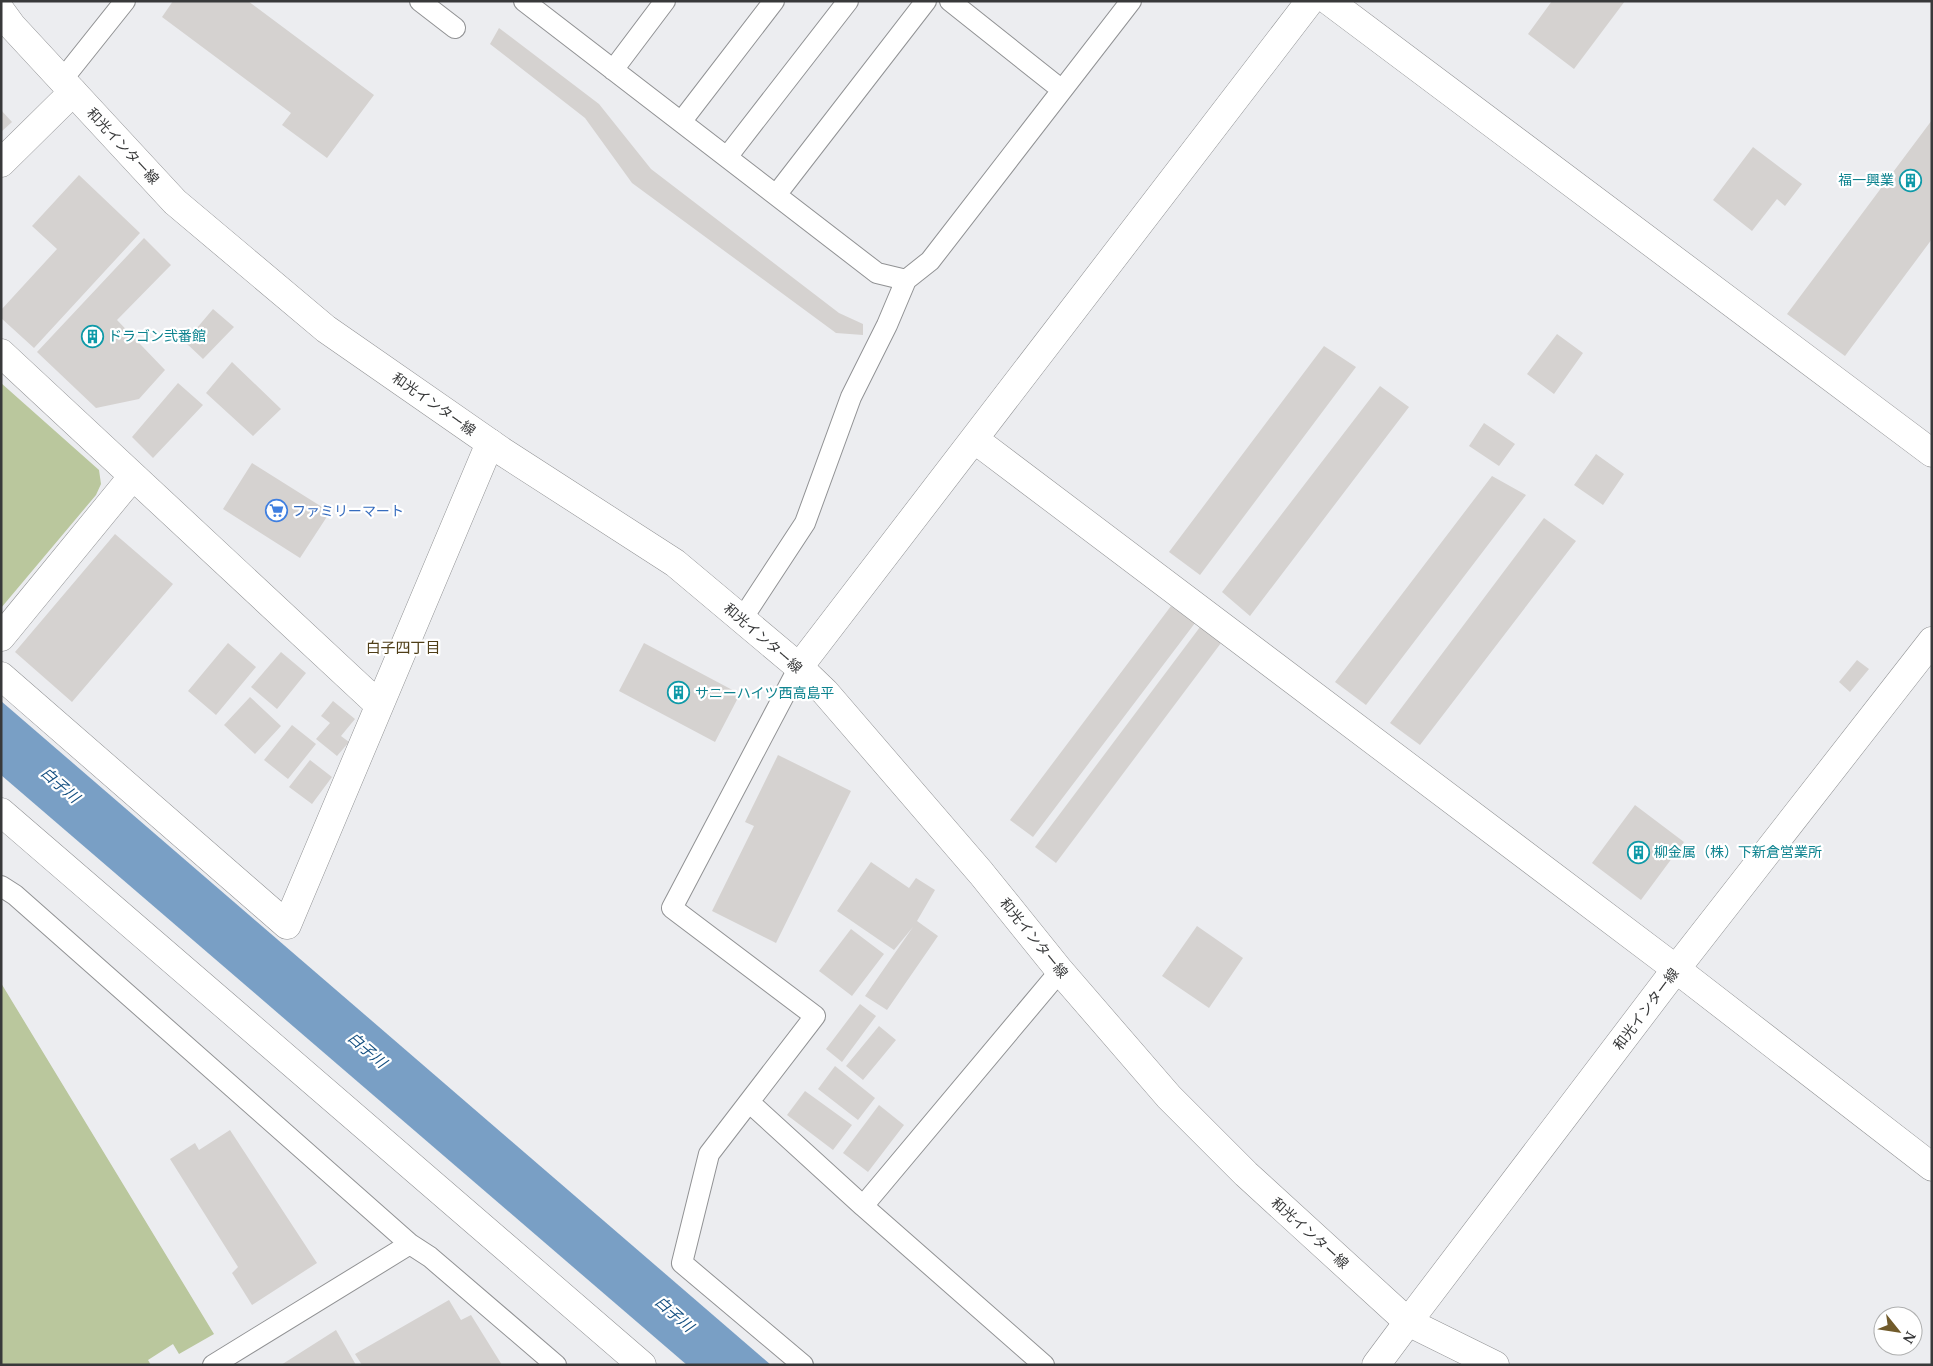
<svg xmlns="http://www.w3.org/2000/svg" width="1933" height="1366" font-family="'Noto Serif','Noto Sans JP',serif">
<rect width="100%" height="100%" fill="#ecedf0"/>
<path fill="#bac79d" d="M 1,383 L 99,470 L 101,484 L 96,495 L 1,608 Z
M 1,983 L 214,1334 L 179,1354 L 173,1344 L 148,1360 L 151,1365 L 1,1365 Z"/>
<path fill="#799fc5" d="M 1,701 L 771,1365 L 687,1365 L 1,775 Z"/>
<path fill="#d5d2d0" d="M 173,1 L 248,1 L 374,95 L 327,158 L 282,125 L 291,113 L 162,17 Z
M 1552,1 L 1625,1 L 1574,69 L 1528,34 Z
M 499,28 L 599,104 L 651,169 L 839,313 L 863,324 L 863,335 L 836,333 L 632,183 L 585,118 L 490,44 Z
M 1,110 L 12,122 L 1,132 Z
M 1932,120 L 1932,239 L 1845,356 L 1787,314 Z
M 1753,147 L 1802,184 L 1785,206 L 1777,199 L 1752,231 L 1713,200 Z
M 79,175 L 140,233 L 34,348 L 1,318 L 1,310 L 57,249 L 32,226 Z
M 144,238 L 171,265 L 117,320 L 165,370 L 139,399 L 96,408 L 37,352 Z
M 213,309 L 234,327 L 203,359 L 185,342 Z
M 1557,334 L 1583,353 L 1554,394 L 1527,374 Z
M 1324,346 L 1356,367 L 1200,575 L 1169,552 Z
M 232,362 L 281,409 L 253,436 L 206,393 Z
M 178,383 L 203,405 L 153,458 L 132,437 Z
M 1380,386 L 1409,407 L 1250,616 L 1222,592 Z
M 1484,423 L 1515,444 L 1499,466 L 1469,446 Z
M 1596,454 L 1624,474 L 1603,505 L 1574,485 Z
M 252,463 L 330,512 L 300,558 L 223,509 Z
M 1492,476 L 1526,495 L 1366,705 L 1335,682 Z
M 1544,518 L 1576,541 L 1420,745 L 1390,723 Z
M 115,534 L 173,584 L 72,702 L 15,652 Z
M 1171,606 L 1195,623 L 1033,837 L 1010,820 Z
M 1200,627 L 1221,643 L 1056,863 L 1035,847 Z
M 228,643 L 256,667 L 216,715 L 188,691 Z
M 644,643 L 740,694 L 715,742 L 619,691 Z
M 281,652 L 306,673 L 277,709 L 251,687 Z
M 1857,660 L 1869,669 L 1850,692 L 1839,682 Z
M 250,697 L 281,726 L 255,754 L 224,725 Z
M 333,701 L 355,719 L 341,736 L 349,742 L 337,756 L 316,739 L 330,723 L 321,716 Z
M 292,725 L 316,744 L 288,779 L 264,760 Z
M 778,755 L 851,791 L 776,943 L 712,911 L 754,826 L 745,822 Z
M 310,760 L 332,777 L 312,804 L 289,787 Z
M 1635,805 L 1684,842 L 1641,900 L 1592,863 Z
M 871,862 L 909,888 L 916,878 L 935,890 L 917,921 L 938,936 L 887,1010 L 865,996 L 913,927 L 894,950 L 837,911 Z
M 1197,926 L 1243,958 L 1209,1008 L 1162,976 Z
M 851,929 L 884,954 L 852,996 L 819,971 Z
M 860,1004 L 876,1016 L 842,1062 L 826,1049 Z
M 879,1026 L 896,1040 L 863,1080 L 846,1066 Z
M 835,1066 L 875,1098 L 858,1120 L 818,1089 Z
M 805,1091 L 852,1125 L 833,1150 L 787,1115 Z
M 879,1105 L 904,1125 L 868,1172 L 843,1153 Z
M 230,1130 L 317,1263 L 252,1305 L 232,1273 L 238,1267 L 170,1159 L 195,1143 L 199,1150 Z
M 449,1300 L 461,1320 L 471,1315 L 502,1365 L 362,1365 L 355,1354 Z
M 336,1330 L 356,1365 L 281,1365 Z"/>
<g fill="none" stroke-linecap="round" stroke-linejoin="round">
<defs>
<path id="service" d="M 420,1 L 455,28
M 524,1 L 877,273 L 906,280 L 930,261 L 1131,1
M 950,1 L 1062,90
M 613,70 L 665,1
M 62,80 L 125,1
M 681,122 L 774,1
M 727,157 L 848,1
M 776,195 L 926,1
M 742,619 L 805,523 L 851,397 L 887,325 L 906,280
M 799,667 L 672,908 L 815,1016 L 709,1154 L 682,1263 L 803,1365
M 1,886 L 15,895 L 410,1244 L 430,1257 L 556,1365
M 749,1102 L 863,1206
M 213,1365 L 410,1244
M 1044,1365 L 863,1206 L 1060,971"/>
<path id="minor" d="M 1329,1 L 1932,453
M 1,163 L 73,92
M 1,353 L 379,705
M 974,439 L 1676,969 L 1932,1167
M 1,637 L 133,476
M 799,667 L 1310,1
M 1,676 L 287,925 L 490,443
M 1,812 L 642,1365
M 1408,1322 L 1495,1365"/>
<path id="tertiary" d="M 1376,1365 L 1408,1322"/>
<path id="primary" d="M 1,11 L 12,26 L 175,202 L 326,329 L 503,452 L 675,563 L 799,667 L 825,692 L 981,873 L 1060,971 L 1169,1097 L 1246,1174 L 1408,1322 L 1676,969 L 1932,641"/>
</defs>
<use href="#service" stroke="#919294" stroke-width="22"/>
<use href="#minor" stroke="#919294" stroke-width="29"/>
<use href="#tertiary" stroke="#919294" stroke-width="29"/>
<use href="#primary" stroke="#919294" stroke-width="29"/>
<use href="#service" stroke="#fff" stroke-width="20"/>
<use href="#minor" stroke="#fff" stroke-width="28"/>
<use href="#tertiary" stroke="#fff" stroke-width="28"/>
<use href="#primary" stroke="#fff" stroke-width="28"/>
</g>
<defs>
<symbol id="building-ring" viewBox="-11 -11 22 22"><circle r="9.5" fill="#fff" stroke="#0f9aa8" stroke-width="1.5"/><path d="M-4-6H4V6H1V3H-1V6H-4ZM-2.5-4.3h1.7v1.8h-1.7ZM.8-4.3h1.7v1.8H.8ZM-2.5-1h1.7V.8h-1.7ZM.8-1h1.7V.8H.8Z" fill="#0f9aa8"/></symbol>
<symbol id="supermarket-ring" viewBox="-11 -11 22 22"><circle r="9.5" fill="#fff" stroke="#3f7fe0" stroke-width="1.5"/><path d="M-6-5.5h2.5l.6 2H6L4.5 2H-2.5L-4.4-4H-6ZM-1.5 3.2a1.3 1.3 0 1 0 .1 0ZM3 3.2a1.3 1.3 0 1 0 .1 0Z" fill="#3f7fe0"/></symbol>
</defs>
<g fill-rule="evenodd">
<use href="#building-ring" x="1898" y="168" width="25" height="25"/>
<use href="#building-ring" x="80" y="324" width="25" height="25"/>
<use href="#supermarket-ring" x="264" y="498" width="25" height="25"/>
<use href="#building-ring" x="666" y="680" width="25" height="25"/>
<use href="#building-ring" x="1626" y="840" width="25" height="25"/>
</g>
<g text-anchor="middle" stroke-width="4.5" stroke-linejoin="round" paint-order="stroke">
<g font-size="14" fill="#38393a" stroke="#fff">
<text transform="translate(123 146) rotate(47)" y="5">和光インター線</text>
<text transform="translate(434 404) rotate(35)" y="5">和光インター線</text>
<text transform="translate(763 638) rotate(41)" y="5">和光インター線</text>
<text transform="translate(1034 938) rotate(51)" y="5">和光インター線</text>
<text transform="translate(1646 1009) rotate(-53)" y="5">和光インター線</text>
<text transform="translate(1310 1233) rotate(42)" y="5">和光インター線</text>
</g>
<g font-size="14" fill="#0d838f" stroke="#fff" text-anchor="start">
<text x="1894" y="185" text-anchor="end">福一興業</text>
<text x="108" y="341">ドラゴン弐番館</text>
<text x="695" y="698">サニーハイツ西高島平</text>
<text x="1654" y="857">柳金属（株）下新倉営業所</text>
</g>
<g font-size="14" fill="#366cbe" stroke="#fff" text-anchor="start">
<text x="292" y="516">ファミリーマート</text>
</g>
<g font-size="15" fill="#4f3e17" stroke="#fff">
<text x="403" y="653">白子四丁目</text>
</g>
<g font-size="15" font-style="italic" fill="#144f80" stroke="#fff">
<text transform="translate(60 785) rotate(41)" y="5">白子川</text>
<text transform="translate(367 1050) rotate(41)" y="5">白子川</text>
<text transform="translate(674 1314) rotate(41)" y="5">白子川</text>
</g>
</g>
<rect width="1933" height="1366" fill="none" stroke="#38393a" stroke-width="5"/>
<g transform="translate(1898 1331) rotate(120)"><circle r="24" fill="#ffffff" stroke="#afb0b0"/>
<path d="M0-4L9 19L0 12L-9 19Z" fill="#715b2b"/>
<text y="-8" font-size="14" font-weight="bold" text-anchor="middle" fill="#38393a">N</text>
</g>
</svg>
